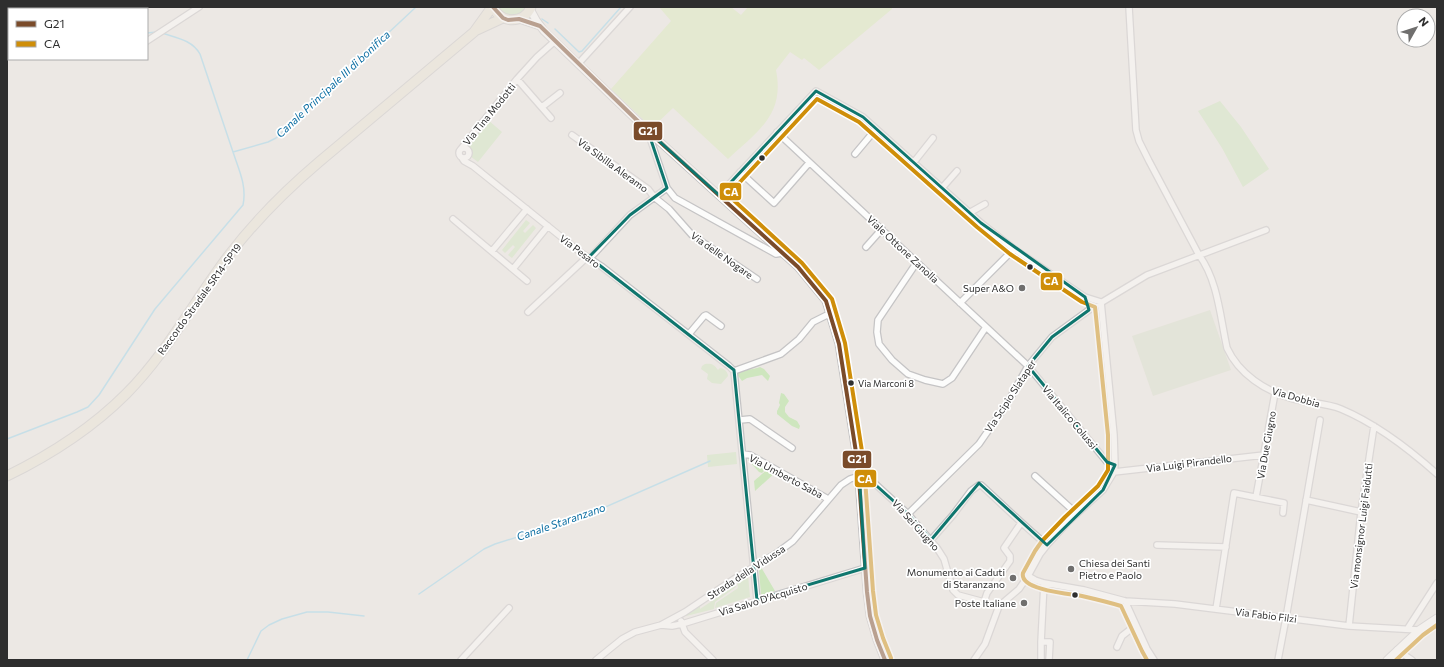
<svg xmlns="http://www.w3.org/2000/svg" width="1444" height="667" font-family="Commissioner,sans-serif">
<rect width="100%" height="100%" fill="#ece8e4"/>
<path fill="#cee6be" d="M 496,7 L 527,7 L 520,15 L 507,16 Z
M 1220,101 L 1241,127 L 1269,169 L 1243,187 L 1222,148 L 1198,111 Z
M 488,120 L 502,132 L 478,162 L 470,156 L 470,150 L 466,146 Z
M 526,220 L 530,223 L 523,231 L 525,233 L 533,225 L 536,228 L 512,258 L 508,255 L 515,247 L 513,245 L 505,253 L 502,250 Z
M 705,364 C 711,363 714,364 718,370 L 720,368 C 724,368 728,372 728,376 L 721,384 L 712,383 L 707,379 L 708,374 L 701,369 L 702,366 Z
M 760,367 L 764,369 L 770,376 L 768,381 L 762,375 L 747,378 L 742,381 L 737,374 C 743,369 752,370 760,367 Z
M 781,393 L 784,394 L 789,401 L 785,407 L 785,412 L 789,417 L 797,421 L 800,426 L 799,429 L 792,426 L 777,414 L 777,411 L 780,405 L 779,403 Z
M 736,452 L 737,464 L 708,467 L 707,455 Z
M 750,458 L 767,468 L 762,473 L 759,472 L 748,460 Z
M 769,468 L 776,472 L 755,491 L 754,481 C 760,476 763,473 769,468 Z
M 761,567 L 775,591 L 761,595 L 759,570 Z
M 748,575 L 750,597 L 715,608 L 716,603 L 738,588 L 737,582 Z
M 735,583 L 736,587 L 715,602 L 714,609 L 686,616 L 686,615 L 700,606 L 700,609 L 733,587 L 733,584 Z"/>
<path fill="#d8e0cc" d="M 1210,310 L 1231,370 L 1153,396 L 1132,336 Z"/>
<path fill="#d9eabb" d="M 659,7 L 731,7 L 741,15 L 748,7 L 752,8 L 756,7 L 892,7 L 892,9 L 819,70 L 804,58 L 802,60 L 790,52 L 776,70 C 785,115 758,131 728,159 L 673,108 L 652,128 L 611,89 L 671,21 Z"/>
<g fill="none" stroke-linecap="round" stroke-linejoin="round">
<path stroke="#99d6ec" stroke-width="1.5" d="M 127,7 L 128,9
M 542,19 L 548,23
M 555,29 L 579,52 L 582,51 L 621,7
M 147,33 L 157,32
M 162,33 C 177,38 192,40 200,54 L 233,152
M 7,439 L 77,412 L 88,407 L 99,395 L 155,309 L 243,205 C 247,186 239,170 233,152 L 268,142 L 276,138 L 416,7
M 419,594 L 484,549 L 495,544 L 585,516 L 710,461
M 247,660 L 261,631 L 269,625 L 282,619 L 307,612 L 328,612 L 364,616"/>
<defs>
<path id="minor" d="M 119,7 L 120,9
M 1129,7 L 1136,130 L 1139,141 L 1149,161 L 1199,255 C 1218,281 1220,316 1227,348 C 1239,374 1265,391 1293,399 C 1308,403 1326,403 1341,409 C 1377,424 1409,449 1437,474
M 147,41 L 199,7
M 579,63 L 630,7
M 517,79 L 551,118
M 542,107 L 560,93
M 648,132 L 667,188 L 675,198 L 776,254 L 782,253
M 777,132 L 1028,366 L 1107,462 L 1115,465
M 572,135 L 648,189 L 654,197 L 669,209 L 692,235 L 757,279
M459 153a5 5 0 1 1 10 0a5 5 0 1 1-10 0Z
M 461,149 L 517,79 L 537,57 L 555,41
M 855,154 L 876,129
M 462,158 L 464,161 L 473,166 L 580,252 L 601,266 L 729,366 L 734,371 L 757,600
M 914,162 L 933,138
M 740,172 L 774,203 L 809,163
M 942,188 L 957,171
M 719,195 L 816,91 L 863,117 L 981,223 L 1014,249 L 1085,297 L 1101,302
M 969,213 L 985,204
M 453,219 L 527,281
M 866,247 L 882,229
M 492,251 L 527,209
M 917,262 L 878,320 L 877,332 L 879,344 L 892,360 L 908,374 L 925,380 L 943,384 L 952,378 L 986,327
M 513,269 L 548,226
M 960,303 L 1014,249
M 528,312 L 585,259 L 592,256 L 630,215 L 667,188
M 689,334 L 704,316 L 706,315 L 721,326
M 734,371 L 781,354 L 799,339 L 813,322 L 829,314
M 740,420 L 750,419 L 792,448
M 743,454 L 750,455 L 828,499
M 859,472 L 872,481 L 908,514 L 937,548 L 944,559 L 953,590 L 958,595 L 999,606
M 1114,472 L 1264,455
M 1035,476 L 1077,514
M 1256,497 L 1275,393
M 1306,500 L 1361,512
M 908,514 L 979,444 L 1008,402 L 1028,366 L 1052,337 L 1089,310 L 1147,275 L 1266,230
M 931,540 L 953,515 L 971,491 L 979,485 L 981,485 C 1003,505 1024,526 1047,545
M 1157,545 L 1226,547
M 1028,576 L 1035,580 L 1044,583 L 1084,590 L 1125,601 L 1175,604 L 1349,626 L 1419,630
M 1125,601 L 1147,649 L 1154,660
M 984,602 L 987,593 L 1010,561 L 1010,556 L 1004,548 L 1021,523
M 1216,609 L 1234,493 L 1284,503 L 1283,513
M 681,621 L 685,632 L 713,660
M 661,625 L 672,626 L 682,624 L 865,568
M 1349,626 L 1361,512 L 1374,426
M 1408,628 L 1437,583
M 1041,642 L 1044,583
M 1117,647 L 1122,636 L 1136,625
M 1397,650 L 1412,660
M 461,660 L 509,608
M 596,660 L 622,639 L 635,632 L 661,625 L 685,612 L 734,579 L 777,553 L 793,541 L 841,485 L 850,479 L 859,476
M 974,660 L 985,644 L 999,606 L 1019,589 L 1028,576 L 1040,554 L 1047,545 L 1069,521 L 1103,490 L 1114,472 L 1115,465 L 1114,435 L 1101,302
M 1041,660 L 1041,642 L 1050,642 L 1049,660
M 1278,660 L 1286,618 L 1320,420"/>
<path id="tertiary" d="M 530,9 L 536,20 L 544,31 L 648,131 L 798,267 L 826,301 L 839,344 L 858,465 L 867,592 L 870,616 L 877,640 L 885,660
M 519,19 L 540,26
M 1387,660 L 1419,630 L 1437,618"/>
<path id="primary" d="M 493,7 C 501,24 524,24 531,7
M 477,30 L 503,18
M 7,476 C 50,455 92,428 126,394 C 167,353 194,301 229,255 C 255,221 286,190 319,162 L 474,32 L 492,7"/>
</defs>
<use href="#minor" stroke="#c5c4c5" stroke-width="8"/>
<use href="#tertiary" stroke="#c5c4c5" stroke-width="9"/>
<use href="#primary" stroke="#c6c5c4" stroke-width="11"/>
<use href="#minor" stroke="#fcfcfb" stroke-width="5.5"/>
<use href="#tertiary" stroke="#fcfcfb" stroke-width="7"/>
<use href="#primary" stroke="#e8e4d6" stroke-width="9"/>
<defs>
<path id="bus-1" d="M 493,7 L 503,18 L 508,20 L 519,19 L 540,26 L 648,131 L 798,267 L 826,301 L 839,344 L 858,465 L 867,592 L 870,616 L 877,640 L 885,660"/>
<path id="bus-2" d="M 891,658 L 883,638 L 876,615 L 873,591 L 864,464 L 845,343 L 832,299 L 802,263 L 728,195 L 817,99 L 859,122 L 977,227 L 1010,254 L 1082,302 L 1095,307 L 1108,435 L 1108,470 L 1098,486 L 1065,517 L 1042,541 L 1035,551 L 1023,573 C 1019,590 1070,594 1082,596 C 1095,599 1108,602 1121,606 L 1142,651 L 1147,660
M 1396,660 L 1423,635 L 1437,625"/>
</defs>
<use href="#bus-1" stroke="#fff" stroke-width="7"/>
<use href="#bus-2" stroke="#fff" stroke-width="7"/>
<use href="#bus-1" stroke="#7a4b2a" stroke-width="4"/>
<use href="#bus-2" stroke="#cf8e09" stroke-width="4"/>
</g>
<path d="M0 0H1444V667H0ZM 816,91 L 863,117 L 981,223 L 1085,297 L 1089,310 L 1052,337 L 1028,366 L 1107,462 L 1115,465 L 1103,490 L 1047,545 L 979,483 L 931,540 L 908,514 L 859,470 L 865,568 L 757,600 L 734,370 L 589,257 L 630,215 L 667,188 L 648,131 L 719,195 Z" fill="#ece8e4" fill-opacity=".55" fill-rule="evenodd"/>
<path fill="none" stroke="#0f766e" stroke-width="3" stroke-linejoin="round" d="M 816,91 L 863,117 L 981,223 L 1085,297 L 1089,310 L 1052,337 L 1028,366 L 1107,462 L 1115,465 L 1103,490 L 1047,545 L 979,483 L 931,540 L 908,514 L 859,470 L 865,568 L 757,600 L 734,370 L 589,257 L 630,215 L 667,188 L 648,131 L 719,195 Z"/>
<g fill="#2e2e2e" stroke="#fff" stroke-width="1.5">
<circle cx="762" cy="158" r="3.5"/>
<circle cx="1030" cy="267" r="3.5"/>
<circle cx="851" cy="383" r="3.5"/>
<circle cx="1075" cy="595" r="3.5"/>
</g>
<g fill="#706f6e" stroke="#fff" stroke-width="1.5">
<circle cx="1022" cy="288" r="4"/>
<circle cx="1071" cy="569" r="4"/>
<circle cx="1013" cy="578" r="4"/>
<circle cx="1024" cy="603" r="4"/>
</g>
<g text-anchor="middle" stroke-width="3.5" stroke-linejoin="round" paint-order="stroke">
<g font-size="9" fill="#2e2e2e" stroke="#fff" text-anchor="start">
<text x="858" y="387">Via Marconi 8</text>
</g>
<g font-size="10" fill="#2e2e2e" stroke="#fff">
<text transform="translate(489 114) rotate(-51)" y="4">Via Tina Modotti</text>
<text transform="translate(613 165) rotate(36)" y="4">Via Sibilla Aleramo</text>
<text transform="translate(903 249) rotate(43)" y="4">Viale Ottone Zanolla</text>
<text transform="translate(580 251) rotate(37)" y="4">Via Pesaro</text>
<text transform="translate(722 255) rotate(35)" y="4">Via delle Nogare</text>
<text transform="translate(199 299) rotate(-54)" y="4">Raccordo Stradale SR14-SP19</text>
<text transform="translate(1010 396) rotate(-57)" y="4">Via Scipio Slataper</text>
<text transform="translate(1296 397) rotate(16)" y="4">Via Dobbia</text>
<text transform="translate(1070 417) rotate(50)" y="4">Via Italico Colussi</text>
<text transform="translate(1266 445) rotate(-80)" y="4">Via Due Giugno</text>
<text transform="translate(1189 463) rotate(-7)" y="4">Via Luigi Pirandello</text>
<text transform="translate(786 476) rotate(28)" y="4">Via Umberto Saba</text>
<text transform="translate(916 525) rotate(48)" y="4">Via Sei Giugno</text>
<text transform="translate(1361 526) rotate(-83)" y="4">Via monsignor Luigi Faidutti</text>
<text transform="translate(746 572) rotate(-33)" y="4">Strada della Vidussa</text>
<text transform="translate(763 599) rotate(-17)" y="4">Via Salvo D'Acquisto</text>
<text transform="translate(1266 615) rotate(7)" y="4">Via Fabio Filzi</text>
</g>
<g font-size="10" fill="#2e2e2e" stroke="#fff" text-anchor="end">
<text x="1014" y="292">Super A&amp;O</text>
<text x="1079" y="567" text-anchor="start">Chiesa dei Santi<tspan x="1079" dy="12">Pietro e Paolo</tspan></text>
<text x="1005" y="576">Monumento ai Caduti<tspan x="1005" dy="12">di Staranzano</tspan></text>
<text x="1016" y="607">Poste Italiane</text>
</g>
<g font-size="11" font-style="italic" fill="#0d6fa3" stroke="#fff">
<text transform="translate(333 84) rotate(-43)" y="4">Canale Principale III di bonifica</text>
<text transform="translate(561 522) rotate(-19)" y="4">Canale Staranzano</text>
</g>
</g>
<g stroke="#fff" stroke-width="1.5">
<rect x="633" y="121" width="30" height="20" rx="4" fill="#7a4b2a"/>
<rect x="719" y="182" width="23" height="19" rx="4" fill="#cf8e09"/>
<rect x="1040" y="272" width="23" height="19" rx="4" fill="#cf8e09"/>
<rect x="842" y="450" width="30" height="19" rx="4" fill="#7a4b2a"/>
<rect x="854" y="469" width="23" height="19" rx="4" fill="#cf8e09"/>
</g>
<g font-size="11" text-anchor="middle" font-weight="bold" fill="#fff">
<text x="648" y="135">G21</text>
<text x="731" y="196">CA</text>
<text x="1051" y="285">CA</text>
<text x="857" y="463">G21</text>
<text x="865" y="483">CA</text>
</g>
<rect width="1444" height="667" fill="none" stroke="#2e2e2e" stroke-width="16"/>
<rect x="8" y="8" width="140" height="52" fill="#ffffff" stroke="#ababab"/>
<rect x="16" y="21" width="20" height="6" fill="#7a4b2a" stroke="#ababab"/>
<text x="44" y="28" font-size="12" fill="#2e2e2e">G21</text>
<rect x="16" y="41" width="20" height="6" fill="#cf8e09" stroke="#ababab"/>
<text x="44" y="48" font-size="12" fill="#2e2e2e">CA</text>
<g transform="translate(1416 28) rotate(51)"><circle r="19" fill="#ffffff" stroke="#ababab"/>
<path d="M0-3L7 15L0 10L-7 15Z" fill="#706f6e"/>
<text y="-6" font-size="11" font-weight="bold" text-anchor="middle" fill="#2e2e2e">N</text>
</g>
</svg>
